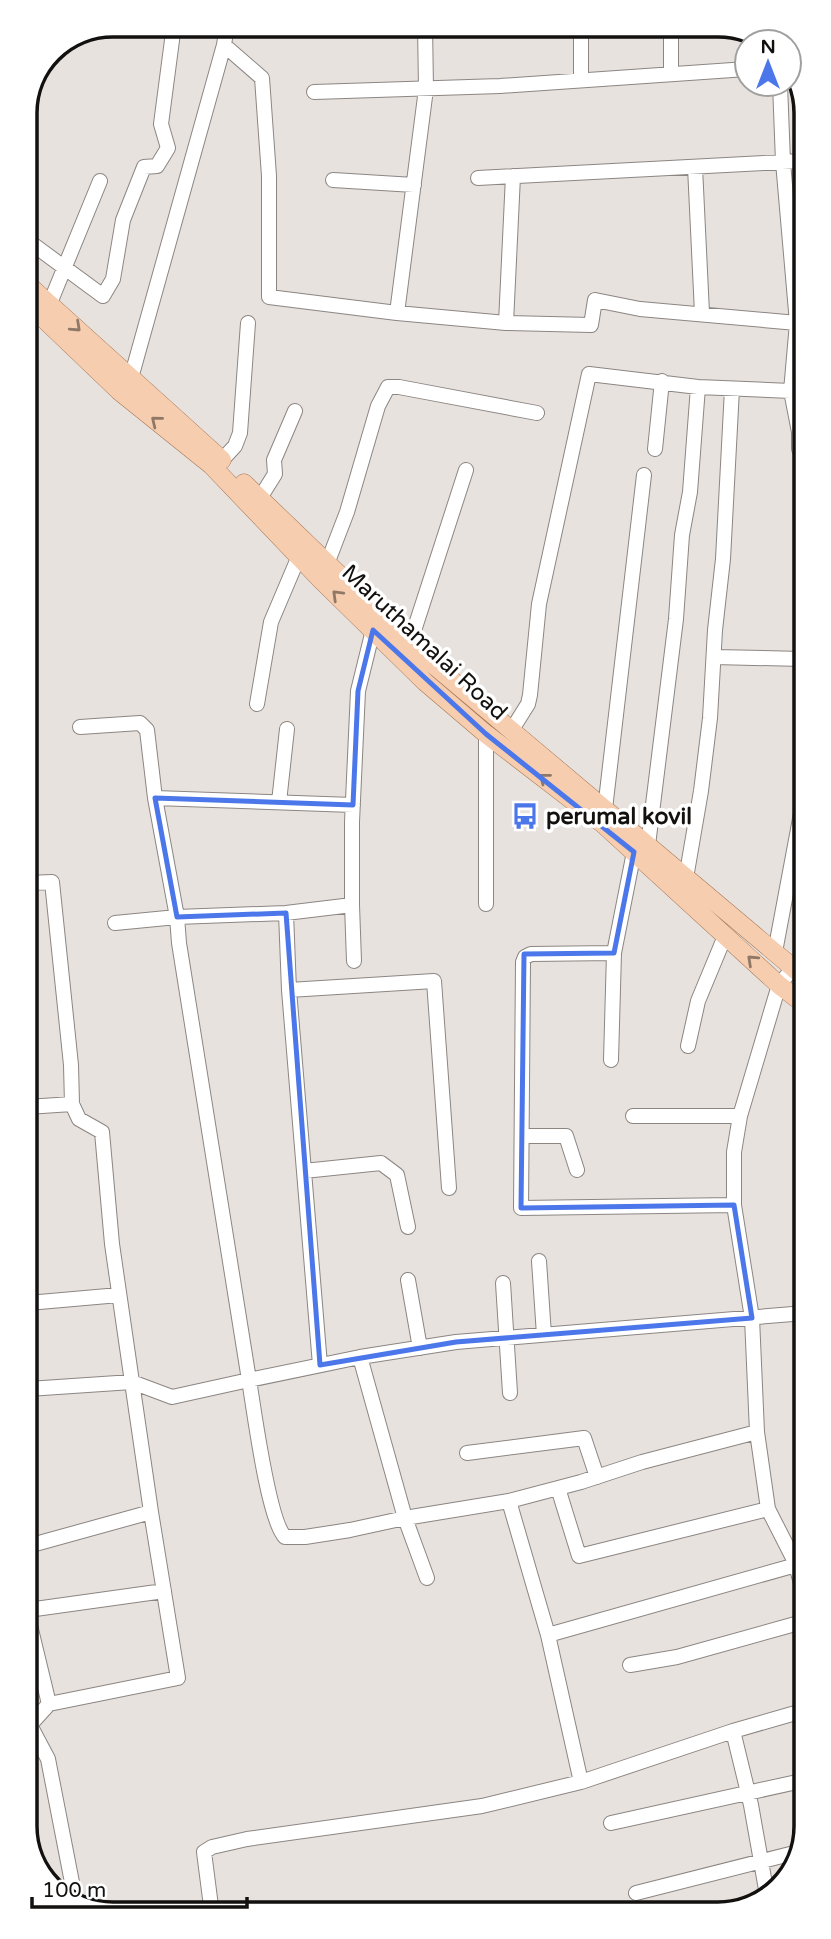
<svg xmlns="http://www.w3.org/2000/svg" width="831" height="1939" font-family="'Varela Round',sans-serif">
<rect width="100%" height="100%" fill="#e8e2de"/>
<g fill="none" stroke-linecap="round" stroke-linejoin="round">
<defs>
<path id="minor" d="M 581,25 L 581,80
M 671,25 L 671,73
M 224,45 L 262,78 L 269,176 L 269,297 L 397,313 L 506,323 L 591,325 L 595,300 L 640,309 L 797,323
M 780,84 L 783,162 L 797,323 L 791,391 L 799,432 L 803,432
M 314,92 L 500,86 L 747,69
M 695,167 L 702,313
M 478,178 L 802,161
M 333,180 L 414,185
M 31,243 L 103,296 L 113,279 L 123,220 L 144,167 L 157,166 L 168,148 L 161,124 L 174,25
M 50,303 L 100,181
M 397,313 L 426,89 L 425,25
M 506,323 L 513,176
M 126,383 L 131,378 L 224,45 L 227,25
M 799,432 L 799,449
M 655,449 L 662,381
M 222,460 L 235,446 L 240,433 L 248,323
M 260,498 L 275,474 L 274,460 L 295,411
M 327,564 L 347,512 L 378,406 L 388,387 L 399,387 L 537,413
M 410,643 L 466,470
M 714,657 L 803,659
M 257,704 L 271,622 L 299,556
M 80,727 L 140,723 L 147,730 L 155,798
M 511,731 L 528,704 L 530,695 L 539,604 L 589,374 L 698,387 L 791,391
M 279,802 L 287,729
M 605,809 L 644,475
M 648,845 L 676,619 L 682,535 L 690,492 L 698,387
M 634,852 L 614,953 L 531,954 L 525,957 L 523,962 L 521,1208 L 734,1205
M 686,878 L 701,791 L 710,718 L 715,630 L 723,559 L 732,389
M 27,883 L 52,882 L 71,1065 L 72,1104 L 79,1119 L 102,1132 L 112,1244 L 132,1382 L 28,1389
M 486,904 L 486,734
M 352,905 L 286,913 L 177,917 L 179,943 L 249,1380 L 360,1357
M 286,913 L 289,990 L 320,1365
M 115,923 L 177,917 L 155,798 L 353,805
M 775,952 L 802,808 L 804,787
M 354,961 L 352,905 L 352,822 L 358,691 L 373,630 L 378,623
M 793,968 L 779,985 L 740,1116 L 734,1152 L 734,1205 L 752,1318 L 757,1432 L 768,1509 L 793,1558 L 806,1556
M 289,990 L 434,981 L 449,1188
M 688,1046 L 698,1001 L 725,936
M 611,1060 L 614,953
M 27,1107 L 72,1104
M 633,1116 L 740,1116
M 522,1136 L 566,1136 L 577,1170
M 304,1171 L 381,1163 L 397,1175 L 408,1227
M 539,1261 L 544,1335
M 408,1280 L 420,1348
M 503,1283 L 510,1393
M 28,1303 L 119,1295
M 467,1453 L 584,1438 L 597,1477
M 558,1488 L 579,1556 L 768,1509
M 509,1501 L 548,1635 L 581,1782
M 28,1546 L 151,1512 L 132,1382 L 172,1397 L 249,1380 C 254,1409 268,1520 285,1537 L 305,1537 L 350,1530 L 405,1518 L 509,1501 L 581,1482 L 642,1462 L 757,1432
M 794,1558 L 806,1601
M 427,1578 L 405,1518 L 360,1357 L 456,1342 L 805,1313
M 28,1610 L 164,1591
M 28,1617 L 49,1704 L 178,1678 L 151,1512
M 548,1635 L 796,1565
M 630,1665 L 677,1657 L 806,1621
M 30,1725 L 48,1759 L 76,1903
M 29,1726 L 49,1704
M 733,1731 L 751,1805 L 767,1895
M 611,1823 L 806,1780
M 636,1893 L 798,1852
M 212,1914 L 204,1852 L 212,1847 L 247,1839 L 482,1806 L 581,1782 L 733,1731 L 806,1710"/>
<path id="major" d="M 25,282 L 222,460
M 25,301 L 119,391 L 211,465 L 320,579 L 425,682 L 486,734 L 603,824 L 779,985 L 804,1004
M 244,483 L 429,661 L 804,977"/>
</defs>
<use href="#minor" stroke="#8c8683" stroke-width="16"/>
<use href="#major" stroke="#a47655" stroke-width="19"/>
<use href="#minor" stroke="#fff" stroke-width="14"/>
<use href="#major" stroke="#f7cdaf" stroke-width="18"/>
</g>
<defs><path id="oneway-chevron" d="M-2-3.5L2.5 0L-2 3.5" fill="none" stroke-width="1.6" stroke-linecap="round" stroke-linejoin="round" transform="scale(1.75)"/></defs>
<g stroke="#907867">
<use href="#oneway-chevron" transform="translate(76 327) rotate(43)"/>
<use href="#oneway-chevron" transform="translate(156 421) rotate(-141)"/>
<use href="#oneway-chevron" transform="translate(337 595) rotate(-136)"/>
<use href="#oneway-chevron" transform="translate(544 778) rotate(-142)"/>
<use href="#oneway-chevron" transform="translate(752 960) rotate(-137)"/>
</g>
<path fill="none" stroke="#4c77ea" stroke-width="5" stroke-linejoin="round" d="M 373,630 L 486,734 L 634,852 L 614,953 L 524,954 L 521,1208 L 734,1205 L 752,1318 L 456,1342 L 320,1365 L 286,913 L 177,917 L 155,798 L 353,805 L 358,691 Z"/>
<defs>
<symbol id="bus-bare" viewBox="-9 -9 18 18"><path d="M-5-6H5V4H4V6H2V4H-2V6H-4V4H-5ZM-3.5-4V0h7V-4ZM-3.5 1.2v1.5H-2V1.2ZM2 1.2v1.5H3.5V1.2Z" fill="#4c77ea" stroke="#fff" stroke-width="2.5" paint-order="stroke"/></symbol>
</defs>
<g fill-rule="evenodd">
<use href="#bus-bare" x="506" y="797" width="38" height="38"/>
</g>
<g text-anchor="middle" stroke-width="7" stroke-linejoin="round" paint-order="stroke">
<g font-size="23" fill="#13110f" stroke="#fff">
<text transform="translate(425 642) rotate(43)" y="8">Maruthamalai Road</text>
</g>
<g font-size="23" font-weight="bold" fill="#13110f" stroke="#fff" text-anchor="start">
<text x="546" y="824">perumal kovil</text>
</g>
</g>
<path d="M0 0H831V1939H0ZM113 37H718A76 76 0 0 1 794 113V1826A76 76 0 0 1 718 1902H113A76 76 0 0 1 37 1826V113A76 76 0 0 1 113 37Z" fill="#fff" fill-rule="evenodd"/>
<path fill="none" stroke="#13110f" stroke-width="3.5" d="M113 37H718A76 76 0 0 1 794 113V1826A76 76 0 0 1 718 1902H113A76 76 0 0 1 37 1826V113A76 76 0 0 1 113 37Z"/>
<g transform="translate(768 63)"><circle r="33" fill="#ffffff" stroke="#a1a09f" stroke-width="2"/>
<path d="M0-5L12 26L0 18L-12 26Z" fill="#4c77ea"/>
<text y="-10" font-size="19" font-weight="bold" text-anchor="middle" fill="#13110f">N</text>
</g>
<path d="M32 1897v10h215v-10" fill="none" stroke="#13110f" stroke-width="3.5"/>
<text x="42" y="1897" font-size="21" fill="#13110f" stroke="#ffffff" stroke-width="5" paint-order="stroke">100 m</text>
</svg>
